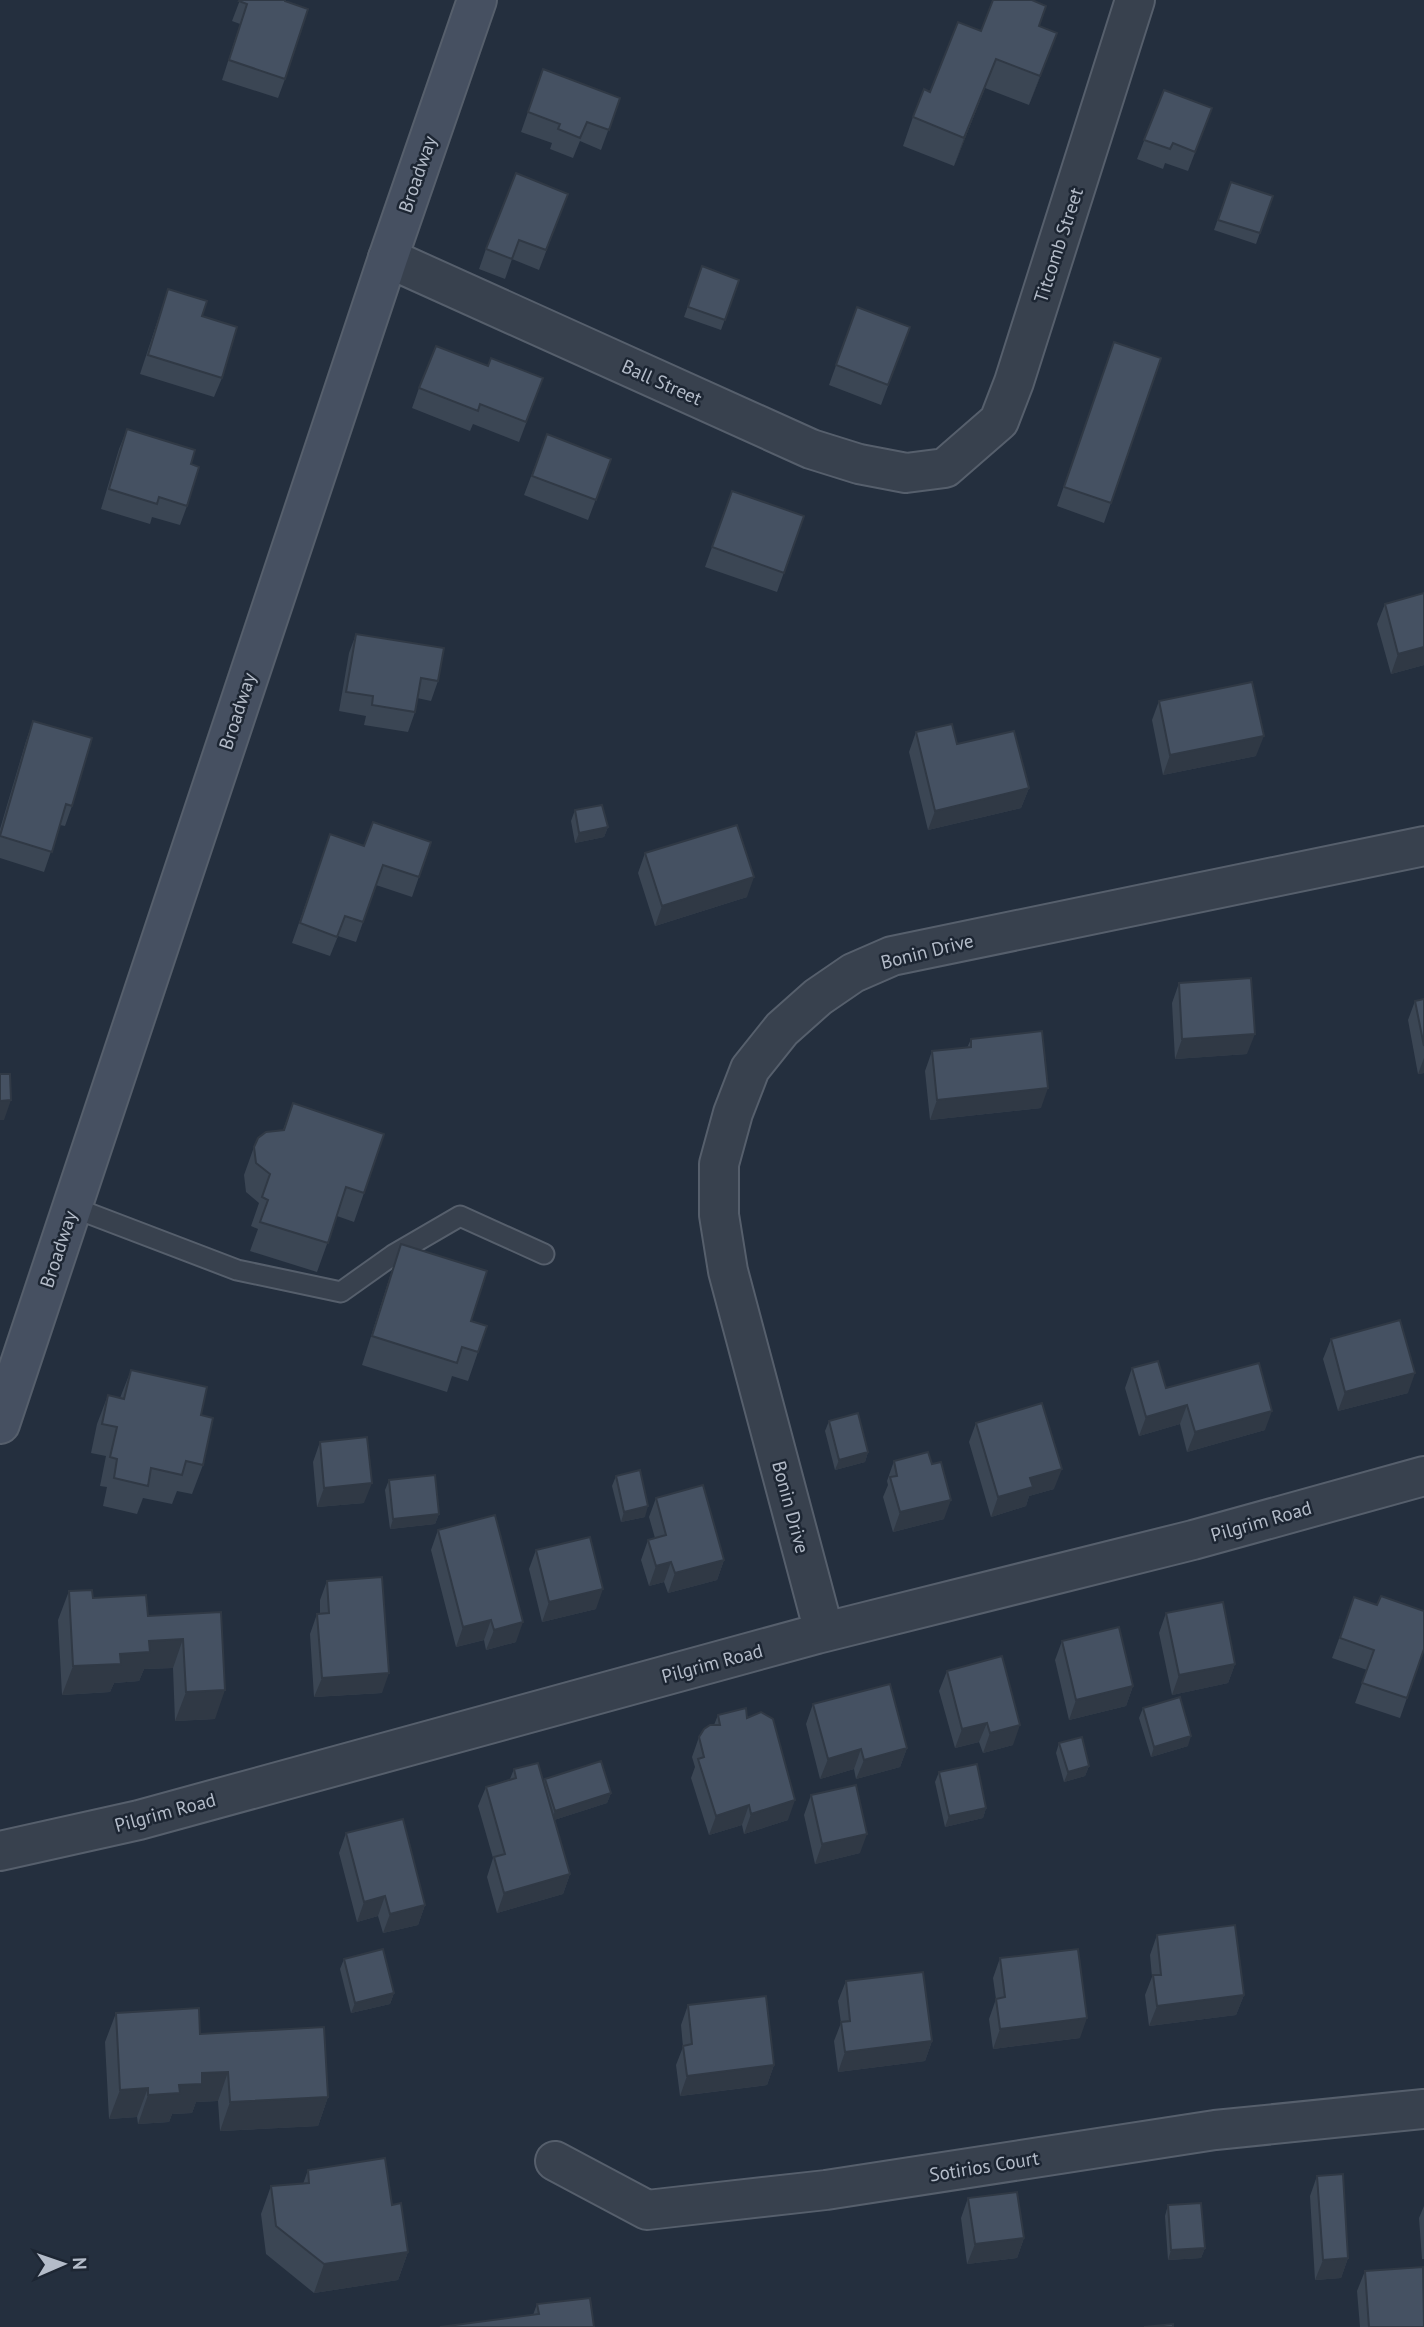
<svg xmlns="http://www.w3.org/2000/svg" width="1424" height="2327" font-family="'PT Sans',sans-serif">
<rect width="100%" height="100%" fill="#242f3e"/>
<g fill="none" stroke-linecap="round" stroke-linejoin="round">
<defs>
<path id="service" d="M 72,1207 L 237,1270 L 341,1292 L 393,1255 L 460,1216 L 544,1254"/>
<path id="minor" d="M 388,258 L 811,449 L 859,464 L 906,473 L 945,468 L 999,421 L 1014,382 L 1135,0
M 824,1632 L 728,1271 L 719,1215 L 719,1164 L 733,1113 L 750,1069 L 782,1029 L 818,997 L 853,973 L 892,956 L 1424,846
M 0,1851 L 139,1820 L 817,1634 L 1193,1540 L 1424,1476
M 555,2161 L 647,2210 L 826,2190 L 1215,2130 L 1424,2109"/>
<path id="secondary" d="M 0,1424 L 388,258 L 477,0"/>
</defs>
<use href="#service" stroke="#565f6c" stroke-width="23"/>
<use href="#minor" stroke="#565f6c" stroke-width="42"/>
<use href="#secondary" stroke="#565f6c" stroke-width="42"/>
<use href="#service" stroke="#38414e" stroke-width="19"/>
<use href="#minor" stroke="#38414e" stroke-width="38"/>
<use href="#secondary" stroke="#465061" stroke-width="38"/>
</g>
<path fill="#3b4654" d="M 240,0 L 285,0 L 285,79 L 278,98 L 222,80 L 240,24 L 232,21 Z
M 1039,26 L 1046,62 L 1029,105 L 985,88 L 954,166 L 903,146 L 913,117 L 930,92 L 981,31 Z
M 543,69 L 620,98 L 601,150 L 580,141 L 573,158 L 550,149 L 552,143 L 521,132 Z
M 1164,90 L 1212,108 L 1188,171 L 1165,163 L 1163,169 L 1137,159 Z
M 1231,182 L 1273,196 L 1256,244 L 1214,230 Z
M 568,194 L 539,270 L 512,259 L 505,279 L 479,269 L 486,249 Z
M 702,266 L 739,280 L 721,330 L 684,317 Z
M 168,289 L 202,316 L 222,378 L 214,397 L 140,374 Z
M 857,307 L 910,327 L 881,405 L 829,385 Z
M 1114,342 L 1161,358 L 1104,523 L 1057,506 Z
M 488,366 L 543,378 L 519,442 L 473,424 L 470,431 L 412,408 L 419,388 Z
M 127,429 L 191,464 L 187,506 L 180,525 L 152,517 L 150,524 L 101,509 L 119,449 Z
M 547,434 L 611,459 L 588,520 L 524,495 Z
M 732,491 L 804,516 L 777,592 L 705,567 Z
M 1424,593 L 1424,665 L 1391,674 L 1377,624 L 1385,604 Z
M 356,634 L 438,681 L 431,701 L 417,698 L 415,712 L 408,732 L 364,725 L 366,716 L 339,711 L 349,653 Z
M 1159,701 L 1256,756 L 1163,775 L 1152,720 Z
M 33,721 L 72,806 L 65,826 L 60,825 L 44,872 L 0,858 L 0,829 L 26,741 Z
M 916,732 L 957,744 L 1029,788 L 1021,808 L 928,830 L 909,752 Z
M 575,810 L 608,827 L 604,837 L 575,843 L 571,821 Z
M 330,834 L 364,846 L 431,842 L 412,897 L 376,885 L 356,942 L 338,936 L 330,956 L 292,943 Z
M 645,853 L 747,897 L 655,926 L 638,873 Z
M 1179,983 L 1247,1054 L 1175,1059 L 1172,1003 Z
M 1424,999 L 1424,1073 L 1418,1074 L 1408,1020 L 1415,1001 Z
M 971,1039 L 1041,1108 L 930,1120 L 925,1071 L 932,1051 L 967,1048 Z
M 293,1103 L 364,1193 L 354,1222 L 337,1216 L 317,1272 L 250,1251 L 258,1229 L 251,1226 L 259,1203 L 246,1192 L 244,1175 L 254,1147 L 283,1130 Z
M 401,1244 L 471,1321 L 478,1352 L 468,1381 L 452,1376 L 447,1392 L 362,1365 L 391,1273 Z
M 1331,1339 L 1408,1393 L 1338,1411 L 1323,1359 Z
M 1132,1368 L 1166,1388 L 1265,1430 L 1187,1452 L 1180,1424 L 1139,1436 L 1125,1388 Z
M 131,1370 L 201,1415 L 203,1465 L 192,1494 L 177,1491 L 172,1504 L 143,1498 L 137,1514 L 103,1506 L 107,1487 L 100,1486 L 106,1456 L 91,1453 L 97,1424 L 108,1395 L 120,1398 Z
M 829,1421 L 868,1452 L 865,1462 L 835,1470 L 825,1431 Z
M 976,1423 L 1054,1489 L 1029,1496 L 1026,1506 L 991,1517 L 969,1442 Z
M 320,1442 L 364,1503 L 317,1507 L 313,1462 Z
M 894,1461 L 932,1464 L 944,1519 L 893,1532 L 883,1497 L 888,1485 L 887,1481 Z
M 616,1476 L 645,1517 L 621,1522 L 612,1486 Z
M 389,1480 L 439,1514 L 435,1524 L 390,1529 L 385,1490 Z
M 656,1498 L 724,1560 L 717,1580 L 668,1593 L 664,1582 L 649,1586 L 641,1560 L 648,1540 L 655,1538 L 649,1517 Z
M 438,1530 L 516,1642 L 486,1650 L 484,1640 L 456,1647 L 431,1550 Z
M 536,1550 L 596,1609 L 542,1622 L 529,1569 Z
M 327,1581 L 382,1693 L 314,1697 L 310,1634 L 317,1614 L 320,1614 L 320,1600 Z
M 69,1591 L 148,1616 L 221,1612 L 215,1719 L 175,1721 L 173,1668 L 144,1669 L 139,1681 L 114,1683 L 110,1692 L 62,1695 L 58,1620 Z
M 1354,1597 L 1424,1649 L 1400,1718 L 1355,1703 L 1367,1670 L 1332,1658 Z
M 1166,1613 L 1235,1664 L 1228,1683 L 1172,1695 L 1159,1633 Z
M 1062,1641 L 1133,1686 L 1126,1706 L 1069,1720 L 1055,1660 Z
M 947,1671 L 1013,1745 L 983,1753 L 979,1742 L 955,1748 L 939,1691 Z
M 813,1704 L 907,1748 L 900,1767 L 856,1779 L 854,1769 L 820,1779 L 806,1724 Z
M 1143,1708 L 1188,1746 L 1151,1757 L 1139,1718 Z
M 718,1715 L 747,1718 L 788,1820 L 744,1834 L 742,1825 L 709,1835 L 691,1778 L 695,1767 L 692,1757 L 699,1737 L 714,1725 Z
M 1059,1743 L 1089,1766 L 1085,1776 L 1064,1782 L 1056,1753 Z
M 514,1769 L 543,1782 L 545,1779 L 611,1793 L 607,1803 L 554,1820 L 570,1874 L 563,1894 L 497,1913 L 487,1877 L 493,1858 L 478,1806 L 486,1787 L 510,1779 Z
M 939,1772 L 986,1808 L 983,1818 L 945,1827 L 935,1782 Z
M 811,1795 L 860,1853 L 815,1864 L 804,1815 Z
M 346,1833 L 425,1905 L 418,1925 L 383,1933 L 378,1916 L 357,1922 L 339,1853 Z
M 1157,1935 L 1244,1995 L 1236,2015 L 1149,2026 L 1145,1995 L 1152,1977 L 1150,1955 Z
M 1000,1958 L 1080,2038 L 993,2049 L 989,2019 L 996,1999 L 993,1978 Z
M 344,1959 L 394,1993 L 390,2004 L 351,2013 L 340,1969 Z
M 846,1981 L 932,2041 L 925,2061 L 838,2072 L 834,2041 L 841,2023 L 838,2001 Z
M 688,2005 L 774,2065 L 767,2085 L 680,2096 L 676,2065 L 683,2047 L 681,2025 Z
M 116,2013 L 200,2034 L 328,2097 L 318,2126 L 220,2131 L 218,2101 L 196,2102 L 192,2113 L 172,2114 L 169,2122 L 138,2124 L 137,2117 L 109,2119 L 105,2042 Z
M 308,2170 L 392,2205 L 408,2252 L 398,2280 L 314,2293 L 266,2254 L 261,2214 L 271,2186 L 303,2184 Z
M 1317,2176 L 1348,2258 L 1341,2278 L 1315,2280 L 1310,2196 Z
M 968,2198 L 1024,2238 L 1017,2258 L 967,2264 L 961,2218 Z
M 1168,2205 L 1205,2248 L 1201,2258 L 1168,2260 L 1165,2216 Z
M 1424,2206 L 1424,2259 L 1422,2259 L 1419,2218 Z
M 1365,2271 L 1424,2327 L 1360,2327 L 1357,2291 Z
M 537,2304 L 594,2327 L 533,2315 Z"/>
<path fill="#303945" d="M 1057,33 L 1046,62 L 1029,105 L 1040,76 Z
M 996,59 L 985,88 L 954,166 L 964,138 Z
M 1424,647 L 1424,665 L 1391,674 L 1398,654 Z
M 1264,736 L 1256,756 L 1163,775 L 1170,755 Z
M 1029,788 L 1021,808 L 928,830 L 935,811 Z
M 608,827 L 604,837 L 575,843 L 579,833 Z
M 754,877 L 747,897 L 655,926 L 662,906 Z
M 1255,1034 L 1247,1054 L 1175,1059 L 1182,1039 Z
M 1424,1058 L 1424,1073 L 1418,1074 Z
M 1048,1088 L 1041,1108 L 930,1120 L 937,1100 Z
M 11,1100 L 4,1120 L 0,1120 L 0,1101 Z
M 1415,1373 L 1408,1393 L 1338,1411 L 1345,1392 Z
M 1187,1405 L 1180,1424 L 1139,1436 L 1146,1417 Z
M 1272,1411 L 1265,1430 L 1187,1452 L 1195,1432 Z
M 868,1452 L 865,1462 L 835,1470 L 839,1460 Z
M 1062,1469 L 1054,1489 L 1029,1496 L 1026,1506 L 991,1517 L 998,1497 L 1030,1478 Z
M 372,1483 L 364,1503 L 317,1507 L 324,1488 Z
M 951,1500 L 944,1519 L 893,1532 L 900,1512 Z
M 648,1506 L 645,1517 L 621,1522 L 624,1512 Z
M 439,1514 L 435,1524 L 390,1529 L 393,1519 Z
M 724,1560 L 717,1580 L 668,1593 L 675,1573 Z
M 671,1562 L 664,1582 L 649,1586 L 656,1566 Z
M 603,1589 L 596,1609 L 542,1622 L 549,1602 Z
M 491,1620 L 484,1640 L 456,1647 L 463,1627 Z
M 523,1622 L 516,1642 L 486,1650 L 494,1630 Z
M 183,1639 L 173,1668 L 144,1669 L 139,1681 L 114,1683 L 110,1692 L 62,1695 L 73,1666 L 120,1654 L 149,1641 Z
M 1235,1664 L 1228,1683 L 1172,1695 L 1179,1675 Z
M 389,1673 L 382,1693 L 314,1697 L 322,1678 Z
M 1133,1686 L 1126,1706 L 1069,1720 L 1076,1700 Z
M 225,1690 L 215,1719 L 175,1721 L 186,1692 Z
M 987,1723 L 979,1742 L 955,1748 L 962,1729 Z
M 1020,1725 L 1013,1745 L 983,1753 L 990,1733 Z
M 1191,1736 L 1188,1746 L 1151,1757 L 1154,1747 Z
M 907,1748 L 900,1767 L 856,1779 L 864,1760 Z
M 861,1749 L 854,1769 L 820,1779 L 828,1759 Z
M 1089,1766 L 1085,1776 L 1064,1782 L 1068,1772 Z
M 611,1793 L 607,1803 L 551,1821 L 555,1811 Z
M 795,1800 L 788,1820 L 744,1834 L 751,1814 Z
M 749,1805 L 742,1825 L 709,1835 L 716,1816 Z
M 986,1808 L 983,1818 L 945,1827 L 949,1816 Z
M 867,1834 L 860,1853 L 815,1864 L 822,1844 Z
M 570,1874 L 563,1894 L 497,1913 L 504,1893 Z
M 385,1896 L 378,1916 L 357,1922 L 364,1902 Z
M 425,1905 L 418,1925 L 383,1933 L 390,1914 Z
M 394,1993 L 390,2004 L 351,2013 L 355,2003 Z
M 1244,1995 L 1236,2015 L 1149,2026 L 1157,2006 Z
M 1087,2018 L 1080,2038 L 993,2049 L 1000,2029 Z
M 932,2041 L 925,2061 L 838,2072 L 845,2052 Z
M 774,2065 L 767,2085 L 680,2096 L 687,2076 Z
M 228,2072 L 218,2101 L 196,2102 L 192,2113 L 172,2114 L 169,2122 L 138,2124 L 148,2095 L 179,2085 L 202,2073 Z
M 148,2088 L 137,2117 L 109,2119 L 120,2090 Z
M 328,2097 L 318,2126 L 220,2131 L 230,2102 Z
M 1024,2238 L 1017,2258 L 967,2264 L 975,2244 Z
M 1205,2248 L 1201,2258 L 1168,2260 L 1171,2250 Z
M 408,2252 L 398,2280 L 314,2293 L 324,2264 Z
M 1348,2258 L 1341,2278 L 1315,2280 L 1323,2260 Z"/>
<path fill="#455162" stroke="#303945" stroke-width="2" d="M 240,0 L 285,0 L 285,1 L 308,9 L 285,79 L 229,60 L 247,4 L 239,1 Z
M 993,0 L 1032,0 L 1046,6 L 1039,26 L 1057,33 L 1040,76 L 996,59 L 964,138 L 913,117 L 924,89 L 930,92 L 958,22 L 981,31 Z
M 543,69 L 620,98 L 609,130 L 587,122 L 580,138 L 558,129 L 560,124 L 528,112 Z
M 1164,90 L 1212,108 L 1195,152 L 1173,143 L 1170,149 L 1144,140 Z
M 516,173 L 568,194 L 546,250 L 519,240 L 512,259 L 486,249 Z
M 1231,182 L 1273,196 L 1260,233 L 1218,220 Z
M 702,266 L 739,280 L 725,320 L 688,307 Z
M 168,289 L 207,301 L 202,316 L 237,327 L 222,378 L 148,355 Z
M 857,307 L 910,327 L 888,385 L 836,365 Z
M 1114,342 L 1161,358 L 1111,503 L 1064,487 Z
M 436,346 L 488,366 L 491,358 L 543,378 L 526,422 L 480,404 L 478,411 L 419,388 Z
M 127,429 L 195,450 L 191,464 L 199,467 L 187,506 L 159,497 L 157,504 L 109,489 Z
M 547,434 L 611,459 L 596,500 L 532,476 Z
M 732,491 L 804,516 L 784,573 L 712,547 Z
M 1424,593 L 1424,647 L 1398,654 L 1385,604 Z
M 356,634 L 444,648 L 438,681 L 421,678 L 415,712 L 372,705 L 373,696 L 346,692 Z
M 1252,682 L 1264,736 L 1170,755 L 1159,701 Z
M 33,721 L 92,738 L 72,806 L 66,804 L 52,852 L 0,836 Z
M 952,724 L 957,744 L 1014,731 L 1029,788 L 935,811 L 916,732 Z
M 602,805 L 608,827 L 579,833 L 575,810 Z
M 373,822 L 431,842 L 419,877 L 383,865 L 363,922 L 345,916 L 337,937 L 300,923 L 330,834 L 364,846 Z
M 737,825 L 754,877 L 662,906 L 645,853 Z
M 1251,978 L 1255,1034 L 1182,1039 L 1179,983 Z
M 1424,999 L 1424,1046 L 1415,1001 Z
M 1042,1031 L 1048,1088 L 937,1100 L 932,1051 L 971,1047 L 971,1039 Z
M 0,1074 L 10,1074 L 11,1100 L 0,1101 Z
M 293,1103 L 384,1134 L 364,1193 L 346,1187 L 328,1243 L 260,1222 L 268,1200 L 262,1197 L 270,1174 L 256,1163 L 254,1147 L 258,1138 L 266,1132 L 284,1130 Z
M 401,1244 L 487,1271 L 471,1321 L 487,1326 L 478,1352 L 462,1347 L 457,1363 L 372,1336 Z
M 1400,1320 L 1415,1373 L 1345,1392 L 1331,1339 Z
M 1158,1361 L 1166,1388 L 1259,1363 L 1272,1411 L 1195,1432 L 1187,1405 L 1146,1417 L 1132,1368 Z
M 131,1370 L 207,1387 L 201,1415 L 213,1418 L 203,1465 L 186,1461 L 182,1475 L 151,1468 L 148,1486 L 114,1478 L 117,1459 L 110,1457 L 117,1427 L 102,1424 L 108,1395 L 124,1399 Z
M 1042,1403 L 1062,1469 L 1030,1478 L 1033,1487 L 998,1497 L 976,1423 Z
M 858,1413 L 868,1452 L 839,1460 L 829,1421 Z
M 367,1437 L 372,1483 L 324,1488 L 320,1442 Z
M 928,1452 L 932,1464 L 941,1462 L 951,1500 L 900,1512 L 890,1477 L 897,1476 L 894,1461 Z
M 640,1470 L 648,1506 L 624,1512 L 616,1476 Z
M 435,1475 L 439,1514 L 393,1519 L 389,1480 Z
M 703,1485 L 724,1560 L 675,1573 L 671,1562 L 656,1566 L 648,1540 L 666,1535 L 656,1498 Z
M 495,1515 L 523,1622 L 494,1630 L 491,1620 L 463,1627 L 438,1530 Z
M 590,1537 L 603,1589 L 549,1602 L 536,1550 Z
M 382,1577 L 389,1673 L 322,1678 L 317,1614 L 329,1613 L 327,1581 Z
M 92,1590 L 93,1598 L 146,1595 L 148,1616 L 221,1612 L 225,1690 L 186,1692 L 183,1639 L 149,1641 L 150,1652 L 120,1654 L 121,1664 L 73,1666 L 69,1591 Z
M 1381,1596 L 1424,1611 L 1424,1649 L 1407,1698 L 1362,1683 L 1374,1650 L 1340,1638 L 1354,1597 L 1377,1605 Z
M 1223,1602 L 1235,1664 L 1179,1675 L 1166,1613 Z
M 1119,1627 L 1133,1686 L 1076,1700 L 1062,1641 Z
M 1002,1656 L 1020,1725 L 990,1733 L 987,1723 L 962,1729 L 947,1671 Z
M 890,1684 L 907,1748 L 864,1760 L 861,1749 L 828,1759 L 813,1704 Z
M 1180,1697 L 1191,1736 L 1154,1747 L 1143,1708 Z
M 746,1708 L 747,1718 L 761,1712 L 773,1719 L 795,1800 L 751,1814 L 749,1805 L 716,1816 L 698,1759 L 704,1757 L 699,1737 L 704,1729 L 710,1725 L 720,1725 L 718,1715 Z
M 1082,1737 L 1089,1766 L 1068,1772 L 1059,1743 Z
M 601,1761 L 611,1793 L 555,1811 L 545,1779 Z
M 538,1763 L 570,1874 L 504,1893 L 494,1857 L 505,1854 L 486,1787 L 516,1778 L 514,1769 Z
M 977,1764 L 986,1808 L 949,1816 L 939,1772 Z
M 856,1785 L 867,1834 L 822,1844 L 811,1795 Z
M 403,1819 L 425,1905 L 390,1914 L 385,1896 L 364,1902 L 346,1833 Z
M 1235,1925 L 1244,1995 L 1157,2006 L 1153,1975 L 1161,1975 L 1157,1935 Z
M 383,1949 L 394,1993 L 355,2003 L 344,1959 Z
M 1078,1949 L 1087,2018 L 1000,2029 L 996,1999 L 1005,1997 L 1000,1958 Z
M 923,1972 L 932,2041 L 845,2052 L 841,2022 L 850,2021 L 846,1981 Z
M 766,1996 L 774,2065 L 687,2076 L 683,2046 L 692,2044 L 688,2005 Z
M 199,2008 L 200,2034 L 324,2027 L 328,2097 L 230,2102 L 228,2072 L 202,2073 L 202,2084 L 179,2085 L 180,2093 L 148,2095 L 148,2088 L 120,2090 L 116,2013 Z
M 385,2158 L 392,2205 L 401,2203 L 408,2252 L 324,2264 L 276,2226 L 271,2186 L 309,2183 L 308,2170 Z
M 1343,2174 L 1348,2258 L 1323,2260 L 1317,2176 Z
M 1017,2192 L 1024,2238 L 975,2244 L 968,2198 Z
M 1201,2203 L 1205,2248 L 1171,2250 L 1168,2205 Z
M 1423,2267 L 1424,2327 L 1369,2327 L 1365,2271 Z
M 590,2298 L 594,2327 L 440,2327 L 539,2314 L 537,2304 Z
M 1173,2324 L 1173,2327 L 1144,2327 Z"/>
<g text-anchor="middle" stroke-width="5" stroke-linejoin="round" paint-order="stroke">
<g font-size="19" fill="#b4bcc9" stroke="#1d2633">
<text transform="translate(417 174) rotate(-71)" y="7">Broadway</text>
<text transform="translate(1058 245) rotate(-72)" y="7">Titcomb Street</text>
<text transform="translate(662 382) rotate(24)" y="7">Ball Street</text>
<text transform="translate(237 711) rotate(-72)" y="7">Broadway</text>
<text transform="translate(927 951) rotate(-14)" y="7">Bonin Drive</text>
<text transform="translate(58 1249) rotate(-72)" y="7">Broadway</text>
<text transform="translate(791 1507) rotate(75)" y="7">Bonin Drive</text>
<text transform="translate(1261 1521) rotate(-16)" y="7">Pilgrim Road</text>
<text transform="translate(712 1663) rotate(-15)" y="7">Pilgrim Road</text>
<text transform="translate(165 1812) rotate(-15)" y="7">Pilgrim Road</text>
<text transform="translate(984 2166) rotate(-9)" y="7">Sotirios Court</text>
</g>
</g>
<g transform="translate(63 2264) rotate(88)" stroke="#1d2633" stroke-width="5" paint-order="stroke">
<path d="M0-5L12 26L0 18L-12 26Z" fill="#b4bcc9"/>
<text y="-10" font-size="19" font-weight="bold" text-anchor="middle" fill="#b4bcc9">N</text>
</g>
</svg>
